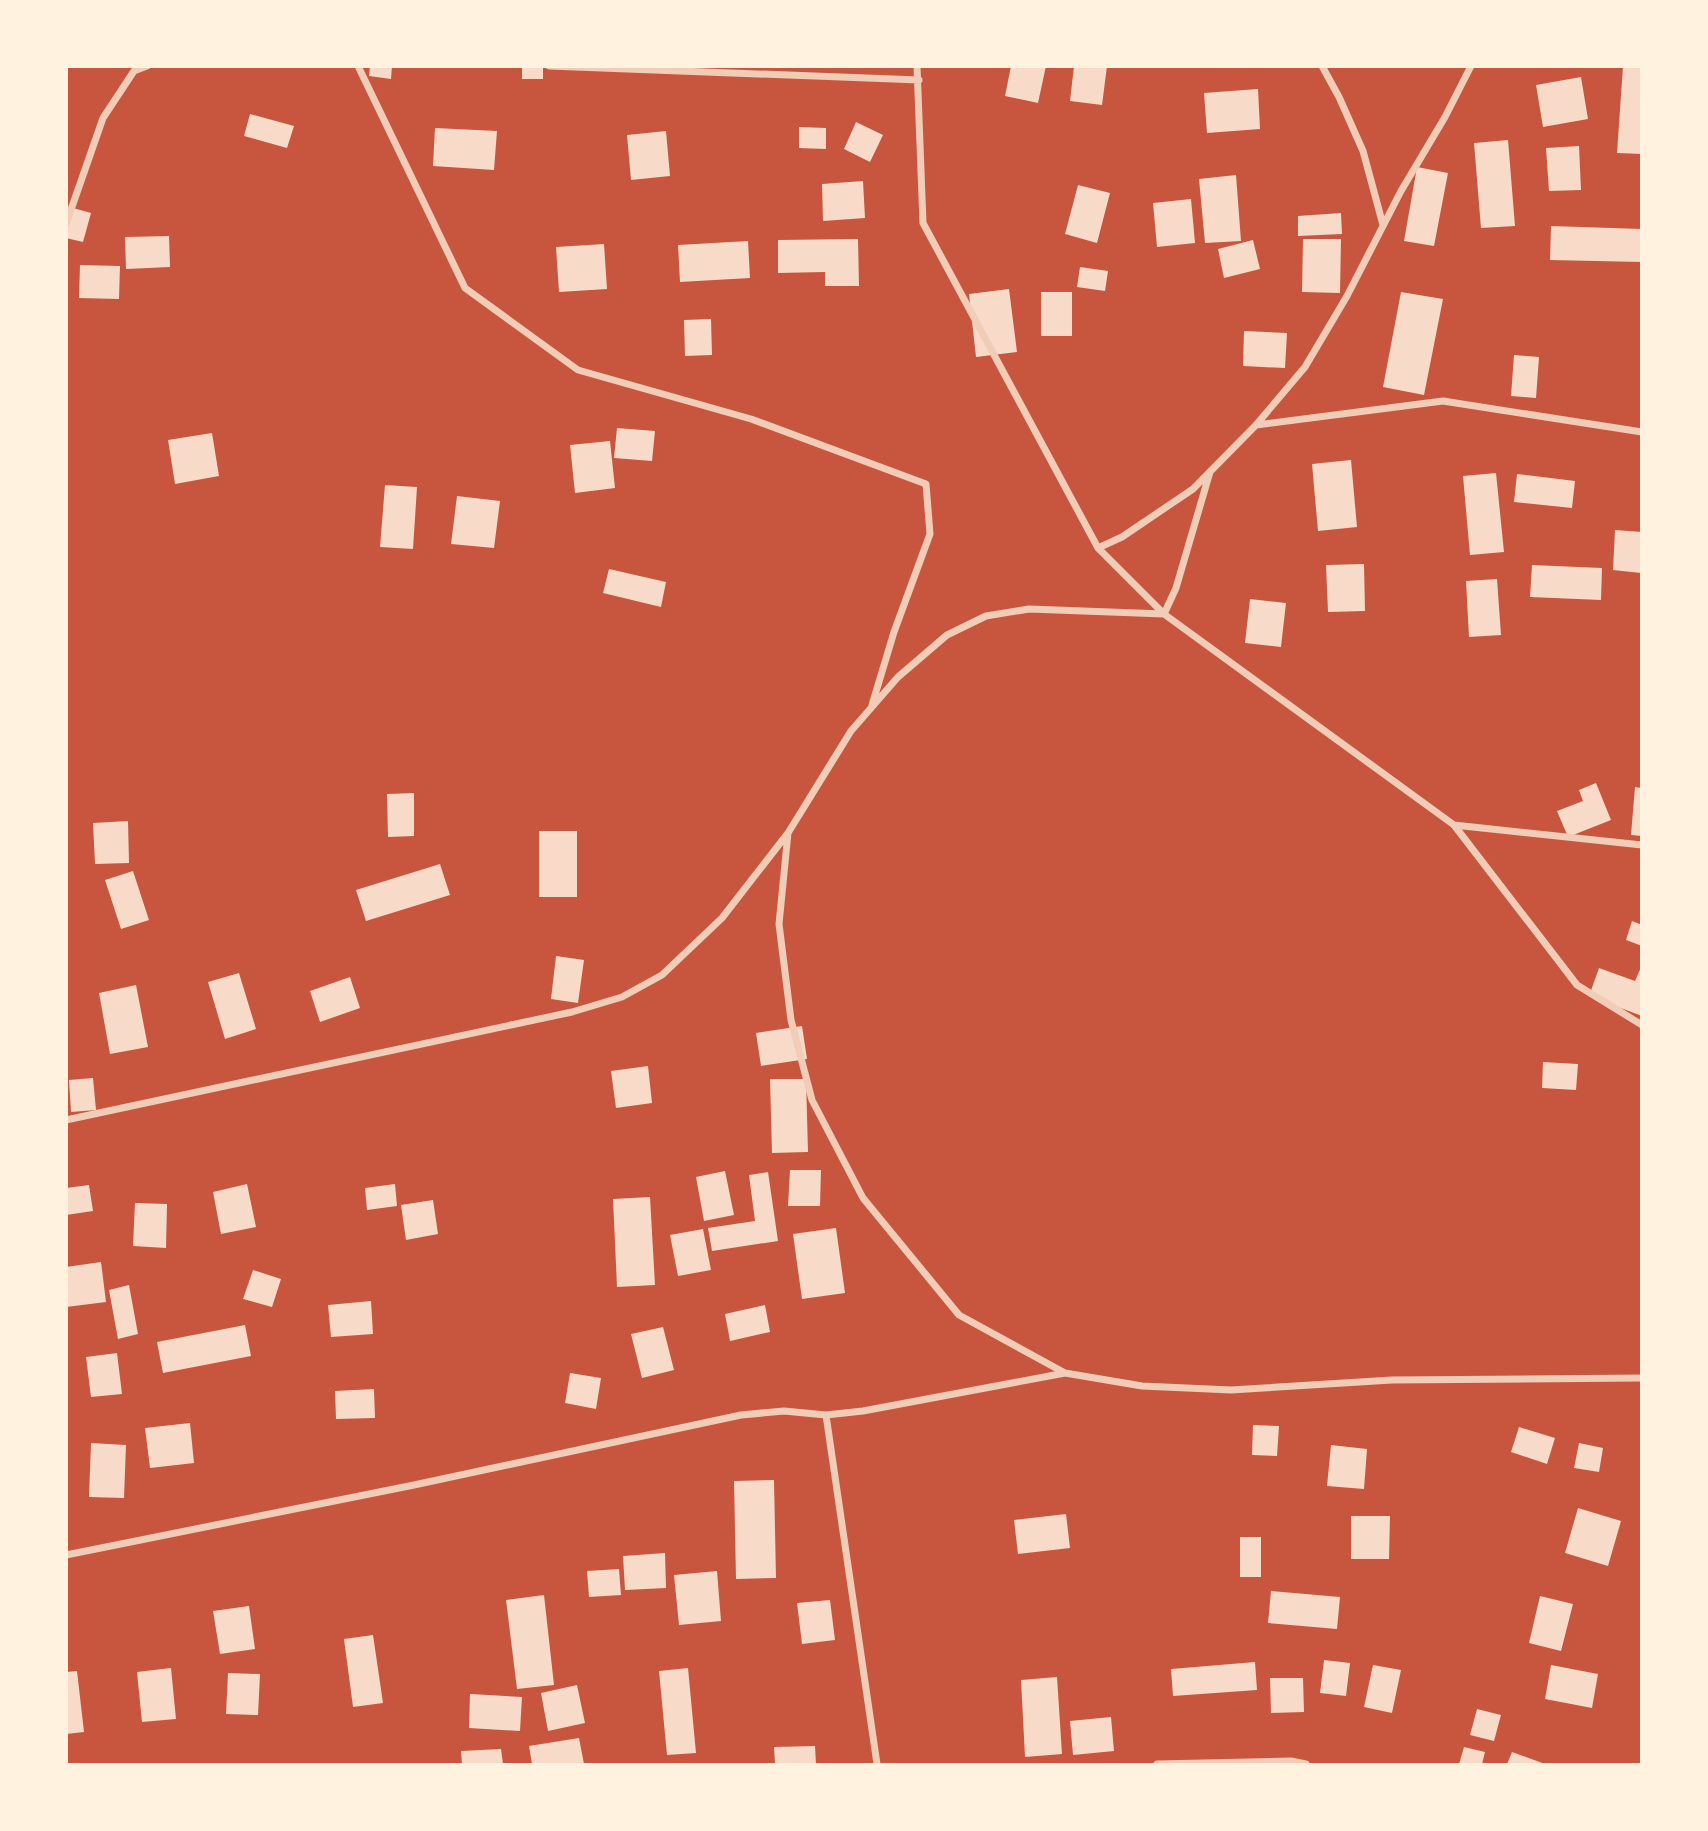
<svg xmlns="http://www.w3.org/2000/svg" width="1708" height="1831" font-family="Roboto,sans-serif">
<rect width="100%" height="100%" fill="#c8553d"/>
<path fill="#f7dbc8" d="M 370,66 L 392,66 L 391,79 L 369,76 Z
M 522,66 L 543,66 L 543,79 L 522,79 Z
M 1011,66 L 1046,66 L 1038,103 L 1005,96 Z
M 1074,66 L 1107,66 L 1102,105 L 1070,101 Z
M 1623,66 L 1642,66 L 1642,154 L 1617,153 Z
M 1581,77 L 1588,119 L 1543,127 L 1536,85 Z
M 1258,89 L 1260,129 L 1207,133 L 1204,93 Z
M 250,114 L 294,126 L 287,148 L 244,136 Z
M 856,122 L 883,135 L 870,162 L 844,149 Z
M 799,127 L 826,128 L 826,149 L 799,148 Z
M 435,128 L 497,131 L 494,170 L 433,166 Z
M 666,131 L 670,176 L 631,180 L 627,135 Z
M 1508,140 L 1515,226 L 1481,228 L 1474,143 Z
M 1579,146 L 1581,190 L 1549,191 L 1546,148 Z
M 1417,167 L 1448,173 L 1434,246 L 1404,241 Z
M 1236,175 L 1241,241 L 1205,243 L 1199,179 Z
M 863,181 L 865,218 L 823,221 L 822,184 Z
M 1078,185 L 1110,193 L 1097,243 L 1065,234 Z
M 1191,199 L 1195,243 L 1157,247 L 1153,203 Z
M 66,206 L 91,213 L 83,242 L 66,238 Z
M 1341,213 L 1342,234 L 1298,236 L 1298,216 Z
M 1551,226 L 1642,229 L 1642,262 L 1550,260 Z
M 169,236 L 170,267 L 126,269 L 125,237 Z
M 858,239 L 859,286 L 825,286 L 825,272 L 778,273 L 778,240 Z
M 1303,239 L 1341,239 L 1340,293 L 1302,292 Z
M 1253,240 L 1260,269 L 1224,278 L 1218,249 Z
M 748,241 L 750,278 L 680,282 L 678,245 Z
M 604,244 L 607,289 L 559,292 L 556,247 Z
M 80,265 L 120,266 L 119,299 L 79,298 Z
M 1080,267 L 1108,271 L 1105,291 L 1077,287 Z
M 1009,289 L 1017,352 L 976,357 L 969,294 Z
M 1041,292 L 1072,292 L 1072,336 L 1041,336 Z
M 1401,292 L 1443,299 L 1424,395 L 1383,387 Z
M 711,319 L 712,355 L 685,356 L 684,320 Z
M 1244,331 L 1287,333 L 1285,368 L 1243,366 Z
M 1514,355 L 1539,357 L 1536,398 L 1511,396 Z
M 617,428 L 655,431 L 652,461 L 614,458 Z
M 212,433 L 219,476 L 175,484 L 168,440 Z
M 610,441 L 615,488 L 575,493 L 570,445 Z
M 1351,460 L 1357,527 L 1318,531 L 1312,464 Z
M 1496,473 L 1504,552 L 1470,555 L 1463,476 Z
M 1517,474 L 1575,481 L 1572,508 L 1514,502 Z
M 385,485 L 417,487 L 413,549 L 380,547 Z
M 457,496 L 500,501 L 494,548 L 451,544 Z
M 1615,530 L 1642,532 L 1641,573 L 1613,570 Z
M 1364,564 L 1365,611 L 1328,612 L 1326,565 Z
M 1532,565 L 1602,568 L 1601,600 L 1530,597 Z
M 609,569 L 666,582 L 661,607 L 603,593 Z
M 1497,579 L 1501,635 L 1469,637 L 1466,581 Z
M 1250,599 L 1286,603 L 1281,647 L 1245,643 Z
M 1596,783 L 1611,820 L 1568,837 L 1557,811 L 1583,801 L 1579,790 Z
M 1635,787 L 1642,788 L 1642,836 L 1631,835 Z
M 414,793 L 414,836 L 388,837 L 387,794 Z
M 128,821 L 129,863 L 95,864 L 93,823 Z
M 539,831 L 577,831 L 577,897 L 539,897 Z
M 440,864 L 450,895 L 366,921 L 356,890 Z
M 133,871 L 149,920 L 121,929 L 105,880 Z
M 1632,921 L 1642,925 L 1642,946 L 1626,940 Z
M 556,956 L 584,960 L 578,1003 L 551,999 Z
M 1642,965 L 1642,1016 L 1589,996 L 1599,968 L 1635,981 Z
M 239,973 L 256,1029 L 225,1039 L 208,982 Z
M 350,977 L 360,1008 L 320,1022 L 310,991 Z
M 136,985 L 148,1047 L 110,1054 L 99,993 Z
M 802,1026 L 807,1059 L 761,1066 L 756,1033 Z
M 1543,1062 L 1578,1064 L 1576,1090 L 1542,1088 Z
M 648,1066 L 652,1103 L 616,1108 L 611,1071 Z
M 93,1078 L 96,1110 L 71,1112 L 69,1080 Z
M 770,1079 L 806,1079 L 808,1152 L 772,1153 Z
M 790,1170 L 821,1170 L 820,1206 L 788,1206 Z
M 725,1171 L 734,1215 L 704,1221 L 696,1177 Z
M 768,1172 L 778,1241 L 712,1251 L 708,1228 L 755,1221 L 749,1175 Z
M 247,1184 L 256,1227 L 221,1234 L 213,1192 Z
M 395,1184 L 397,1206 L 367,1210 L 365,1188 Z
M 89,1185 L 93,1211 L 66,1215 L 66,1188 Z
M 650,1197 L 655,1285 L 617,1287 L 613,1199 Z
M 433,1200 L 438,1234 L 406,1240 L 401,1205 Z
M 135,1203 L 167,1204 L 166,1248 L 133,1246 Z
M 836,1228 L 845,1293 L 802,1299 L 793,1234 Z
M 703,1229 L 711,1270 L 678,1276 L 670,1235 Z
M 101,1262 L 106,1302 L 66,1307 L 66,1267 Z
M 253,1270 L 281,1279 L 272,1307 L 243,1299 Z
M 129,1285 L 138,1334 L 118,1339 L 109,1290 Z
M 371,1301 L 373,1334 L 331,1337 L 328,1305 Z
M 765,1305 L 770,1332 L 730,1341 L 725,1314 Z
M 245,1325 L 251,1356 L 163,1373 L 157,1342 Z
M 663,1327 L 674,1370 L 642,1378 L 631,1334 Z
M 117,1353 L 122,1394 L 91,1397 L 86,1357 Z
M 570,1373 L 601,1378 L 596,1409 L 565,1403 Z
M 374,1389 L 375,1418 L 336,1419 L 335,1391 Z
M 190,1423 L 194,1463 L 150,1468 L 145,1428 Z
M 1253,1425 L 1279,1426 L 1277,1456 L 1252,1455 Z
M 1519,1427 L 1555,1438 L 1547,1464 L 1511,1452 Z
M 91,1443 L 126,1445 L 124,1498 L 89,1497 Z
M 1579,1443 L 1603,1448 L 1599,1472 L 1574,1468 Z
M 1331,1445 L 1367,1449 L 1364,1489 L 1327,1486 Z
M 774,1480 L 776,1578 L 736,1579 L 734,1481 Z
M 1578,1508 L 1621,1521 L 1608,1566 L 1565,1553 Z
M 1066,1514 L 1070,1548 L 1018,1554 L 1014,1520 Z
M 1351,1516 L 1390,1516 L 1389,1559 L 1351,1559 Z
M 1240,1537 L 1261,1537 L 1261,1577 L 1240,1577 Z
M 665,1553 L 666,1588 L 625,1590 L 623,1556 Z
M 619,1569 L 621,1595 L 589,1597 L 587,1571 Z
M 717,1571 L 721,1621 L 679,1625 L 674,1575 Z
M 1271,1591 L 1340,1597 L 1337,1629 L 1268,1623 Z
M 544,1595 L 554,1685 L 517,1689 L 506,1600 Z
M 1540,1596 L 1573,1604 L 1561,1651 L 1529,1643 Z
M 830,1600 L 835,1640 L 802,1644 L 797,1603 Z
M 249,1606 L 255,1649 L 220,1654 L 213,1611 Z
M 373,1635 L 383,1703 L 353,1707 L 344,1639 Z
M 1324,1660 L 1350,1663 L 1346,1696 L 1320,1693 Z
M 1255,1662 L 1257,1690 L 1173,1696 L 1171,1669 Z
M 1373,1665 L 1401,1670 L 1392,1713 L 1364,1707 Z
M 1551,1665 L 1598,1674 L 1592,1708 L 1545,1699 Z
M 171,1668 L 176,1719 L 142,1722 L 137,1672 Z
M 688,1668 L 696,1753 L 667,1755 L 659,1671 Z
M 77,1671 L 84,1732 L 66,1734 L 66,1672 Z
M 228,1673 L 260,1674 L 258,1715 L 226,1714 Z
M 1057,1677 L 1062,1754 L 1025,1757 L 1021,1680 Z
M 1270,1678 L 1303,1678 L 1304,1712 L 1271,1713 Z
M 577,1685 L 585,1723 L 548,1731 L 541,1693 Z
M 470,1694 L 522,1697 L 520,1731 L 469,1728 Z
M 1477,1709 L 1501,1715 L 1494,1741 L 1470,1735 Z
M 1111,1717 L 1114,1751 L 1073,1755 L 1070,1721 Z
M 579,1738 L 584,1764 L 532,1764 L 529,1746 Z
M 815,1746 L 816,1764 L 775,1764 L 774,1747 Z
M 1464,1747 L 1485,1752 L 1482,1764 L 1459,1764 Z
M 501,1749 L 503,1764 L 462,1764 L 461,1751 Z
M 1512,1752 L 1545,1764 L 1507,1764 Z"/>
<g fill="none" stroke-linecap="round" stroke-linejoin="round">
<path stroke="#f1ccb7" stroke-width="7" d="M 358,66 L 465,288 L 578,370 L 751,419 L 926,484 L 930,534 L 894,632 L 872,705
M 549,66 L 919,80
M 917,66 L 923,223 L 1098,548 L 1164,614 L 1454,825 L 1577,985 L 1642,1025
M 1322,66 L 1339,97 L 1363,151 L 1383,225
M 66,224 L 103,118 L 134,71 L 147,66
M 1256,425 L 1443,401 L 1642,432
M 1098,548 L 1122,537 L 1193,489 L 1256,425 L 1305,367 L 1347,296 L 1401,191 L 1445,117 L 1471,66
M 1164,614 L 1176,588 L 1210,472
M 1454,825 L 1642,845
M 788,833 L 779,924 L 791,1020 L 812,1100 L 863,1198 L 959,1315 L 1065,1373 L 1142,1386 L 1231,1390 L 1392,1380 L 1642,1378
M 66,1120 L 572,1012 L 622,997 L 662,975 L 722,918 L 788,833 L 851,731 L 898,677 L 947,635 L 986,616 L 1029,609 L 1164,614
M 826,1415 L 877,1764
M 66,1555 L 414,1485 L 741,1415 L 784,1411 L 826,1415 L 863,1411 L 1065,1373
M 1157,1764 L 1291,1761 L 1306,1764"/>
</g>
<rect width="1708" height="1831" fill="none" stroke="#fff3e0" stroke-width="136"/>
</svg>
